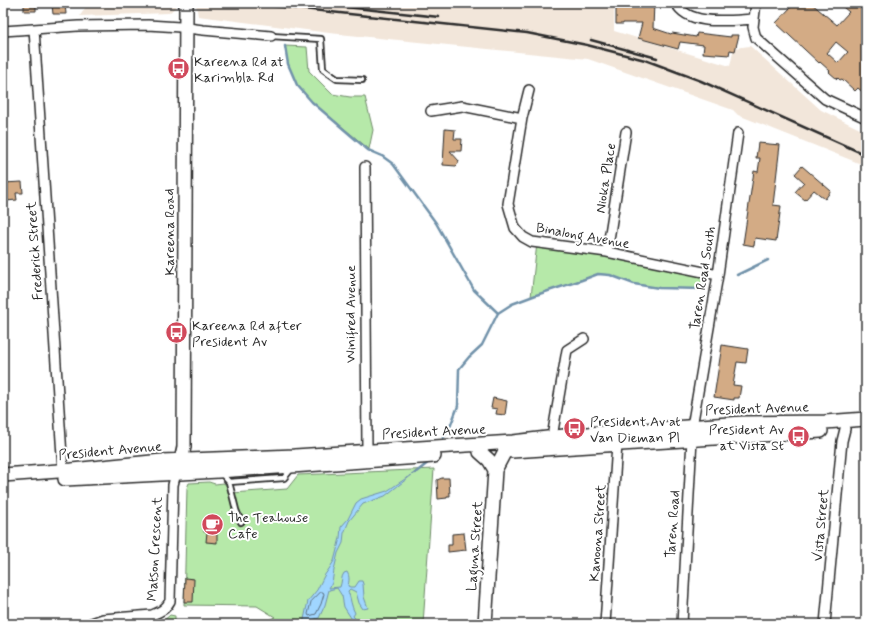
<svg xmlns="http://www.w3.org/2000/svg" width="869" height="627" font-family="Mynerve,sans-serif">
<rect width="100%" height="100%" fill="#fff"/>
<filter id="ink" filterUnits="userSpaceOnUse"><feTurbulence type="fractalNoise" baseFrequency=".025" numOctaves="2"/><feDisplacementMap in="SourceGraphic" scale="8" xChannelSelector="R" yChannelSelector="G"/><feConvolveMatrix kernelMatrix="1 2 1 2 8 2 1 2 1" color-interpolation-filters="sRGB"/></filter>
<g filter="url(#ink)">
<path fill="#f2e6da" d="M 66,3 L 177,3 L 176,7 L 169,13 L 80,16 L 87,5 Z
M 196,3 L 614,3 L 614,31 L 730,66 L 734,48 L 750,46 L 821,110 L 866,132 L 866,166 L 738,115 L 733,110 L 588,59 L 329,33 L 198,16 Z"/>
<path fill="#b6e9a9" stroke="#708a6a" d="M 285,46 L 307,47 L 309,71 L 332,94 L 350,97 L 365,97 L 373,130 L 369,149 L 312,102 L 297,85 L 288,64 Z
M 537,243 L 707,272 L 704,289 L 659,288 L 634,284 L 610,275 L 598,274 L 531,297 Z
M 434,469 L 423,624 L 260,624 L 275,617 L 257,606 L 184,605 L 187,488 L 189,483 L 209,482 L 215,484 L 224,483 L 232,493 L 287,489 L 298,475 Z
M 170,615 L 175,616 L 175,624 L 154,624 L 162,622 Z"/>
<path fill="#a0d6ff" stroke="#7192aa" d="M 417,471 L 385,496 L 363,504 L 349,521 L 344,533 L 343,543 L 338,553 L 334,570 L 332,583 L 329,588 L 340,587 C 342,582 341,577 344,573 L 347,572 C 350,577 349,581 348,586 L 350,587 L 355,587 L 359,581 L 362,581 L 363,584 L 364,597 L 368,608 L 363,609 L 359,603 L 356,592 L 350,589 L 348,591 C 351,599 351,606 355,613 L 353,616 L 357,621 L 353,621 L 344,607 L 342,596 L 337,588 L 329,590 L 325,605 L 319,618 L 315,619 L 309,624 L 303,624 L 308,601 L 317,590 L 324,576 L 329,569 L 334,561 L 340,538 L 341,527 L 348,519 L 356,503 L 361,499 L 387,491 Z"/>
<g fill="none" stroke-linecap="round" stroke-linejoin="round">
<path stroke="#5a6f80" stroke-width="1" d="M 321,592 L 323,592 L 324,594 L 321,604 L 316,614 L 309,616 L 308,614 L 311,602 Z"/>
<path stroke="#7192aa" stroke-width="2.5" d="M 285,46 L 288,64 L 297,85 L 312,102 L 368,150 L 382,156 L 393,164 L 436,223 L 474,290 L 498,313
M 737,275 L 768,260
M 443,438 L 450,427 L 458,406 L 459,369 L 469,357 L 482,345 L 498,313 L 512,304 L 536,295 L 582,280 L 598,274 L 610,275 L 634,284 L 659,288 L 704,289
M 415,473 L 429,462"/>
</g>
<path fill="#d3ab85" stroke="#2b2b2b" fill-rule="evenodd" d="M 24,3 L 36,3 L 36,11 L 24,11 Z
M 616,3 L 654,3 L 653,28 L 671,34 L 672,33 L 696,37 L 697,33 L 731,37 L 731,35 L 739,35 L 735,51 L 730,50 L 729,55 L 703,53 L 704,45 L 680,42 L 678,49 L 638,38 L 642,23 L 623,23 L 623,24 L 616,24 Z
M 787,3 L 811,3 L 837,25 L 849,12 L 838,3 L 849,3 L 854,7 L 858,3 L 866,3 L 866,95 L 858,88 L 855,91 L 842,79 L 840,80 L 838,78 L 837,79 L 829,72 L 830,71 L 820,62 L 819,63 L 776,23 L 791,7 ZM 836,42 L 848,52 L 838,63 L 827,53 Z
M 65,4 L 66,14 L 53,14 L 52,5 Z
M 445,129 L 455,130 L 454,139 L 462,139 L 461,151 L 450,151 L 459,161 L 458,164 L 456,166 L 443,165 Z
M 758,143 L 780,145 L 773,205 L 781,206 L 776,241 L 755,238 L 754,246 L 743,244 L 754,171 L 758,172 L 760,158 L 756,158 Z
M 802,166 L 831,191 L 825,199 L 814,190 L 805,200 L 795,192 L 804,182 L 795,174 Z
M 22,182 L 23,193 L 16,193 L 17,200 L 6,201 L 5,194 L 3,194 L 3,183 Z
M 722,345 L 748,349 L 746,363 L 737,362 L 733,385 L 741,386 L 739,398 L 734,398 L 734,400 L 714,397 Z
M 493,398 L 507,401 L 505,415 L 496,414 L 497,409 L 491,408 Z
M 442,478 L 449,478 L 450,496 L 447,496 L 447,498 L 438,499 L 437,480 Z
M 205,518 L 220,518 L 219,532 L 217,532 L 217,543 L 206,542 L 207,532 L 204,532 Z
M 464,533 L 466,550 L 448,552 L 448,545 L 452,545 L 452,534 Z
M 185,578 L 194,579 L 193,602 L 184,602 Z"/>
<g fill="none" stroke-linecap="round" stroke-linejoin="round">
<defs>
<path id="lane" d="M 271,36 L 321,39 L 323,69 L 337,79 L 362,80
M 222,474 L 229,482 L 284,478 L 292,468
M 229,482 L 236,510 L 241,522"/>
<path id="street" d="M 676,3 C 688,27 731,20 754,19
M 756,3 L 753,27 L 756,38 L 825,99 L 866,118
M 34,29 L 63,471
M 3,31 L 78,26 L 148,25 L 180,27 L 203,30 L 271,36
M 529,90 L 522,118 L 508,204 L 515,228 L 523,237 L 532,242 L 607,252 L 718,275
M 431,111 L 462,106 L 522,118
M 365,167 L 367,451
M 607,252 L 626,132
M 692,427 L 718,275 L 738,133
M 552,437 L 567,350 L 584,339
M 89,624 L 103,619 L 152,615 C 160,612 166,609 170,601 L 173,485 L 176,473
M 605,624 L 617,444
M 682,624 L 692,439
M 825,624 L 842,441 L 845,429"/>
<path id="secondary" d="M 512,451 L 821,431
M 480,452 L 489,460 L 495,470
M 177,468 L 182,456 L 184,447 L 186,3
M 3,475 L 72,470 L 162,461 L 295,456 L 513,442 L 573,435 L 701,426 L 743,423 L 825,422 L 866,419
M 65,479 L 219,471 L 434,456
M 485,624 L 495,470 L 505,451"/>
</defs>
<use href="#lane" stroke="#2b2b2b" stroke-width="8"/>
<use href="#street" stroke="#2b2b2b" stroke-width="12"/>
<use href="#secondary" stroke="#2b2b2b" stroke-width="16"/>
<use href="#lane" stroke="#fff" stroke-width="4.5"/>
<use href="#street" stroke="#fff" stroke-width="9"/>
<use href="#secondary" stroke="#fff" stroke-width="13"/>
<path stroke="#2b2b2b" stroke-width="2.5" d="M 246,3 L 527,33 L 587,45 L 645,60 L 701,81 L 866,155
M 308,3 L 439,17
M 591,40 L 657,58"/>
</g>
</g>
<defs>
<symbol id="bus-disc" viewBox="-11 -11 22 22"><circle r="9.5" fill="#d1495b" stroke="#fff"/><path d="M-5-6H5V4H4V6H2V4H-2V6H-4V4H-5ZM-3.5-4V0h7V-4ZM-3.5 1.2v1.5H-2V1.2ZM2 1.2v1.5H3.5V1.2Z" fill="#fff"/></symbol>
<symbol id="cafe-disc" viewBox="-11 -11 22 22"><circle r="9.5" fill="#d1495b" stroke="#fff"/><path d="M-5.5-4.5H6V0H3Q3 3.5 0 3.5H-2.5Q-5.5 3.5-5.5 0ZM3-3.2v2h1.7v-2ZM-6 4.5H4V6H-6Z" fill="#fff"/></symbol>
</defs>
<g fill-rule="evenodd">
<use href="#bus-disc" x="166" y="56" width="25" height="25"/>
<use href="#bus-disc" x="164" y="320" width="25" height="25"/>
<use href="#bus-disc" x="562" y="416" width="25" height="25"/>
<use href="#bus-disc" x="786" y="424" width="25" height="25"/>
<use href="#cafe-disc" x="200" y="512" width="25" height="25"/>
</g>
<g text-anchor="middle" stroke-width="4" stroke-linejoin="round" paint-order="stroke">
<g font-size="14" fill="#2b2b2b" stroke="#fff" text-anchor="start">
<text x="194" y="66">Kareena Rd at<tspan x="194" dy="16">Karimbla Rd</tspan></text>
<text x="192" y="330">Kareena Rd after<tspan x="192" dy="16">President Av</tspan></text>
<text x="590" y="426">President Av at<tspan x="590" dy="16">Van Dieman Pl</tspan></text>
<text x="784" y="434" text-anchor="end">President Av<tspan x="784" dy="16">at Vista St</tspan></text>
<text x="228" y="522">The Teahouse<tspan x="228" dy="16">Cafe</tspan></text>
</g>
<g font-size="14" fill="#2b2b2b" stroke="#fff">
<text transform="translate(605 178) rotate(-81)" y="5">Nioka Place</text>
<text transform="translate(169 232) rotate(-90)" y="5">Kareena Road</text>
<text transform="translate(583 235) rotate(10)" y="5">Binalong Avenue</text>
<text transform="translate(34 251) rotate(-94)" y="5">Frederick Street</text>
<text transform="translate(702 278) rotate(-81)" y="5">Taren Road South</text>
<text transform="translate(350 314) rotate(-90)" y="5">Winifred Avenue</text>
<text transform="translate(757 408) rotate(-2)" y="5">President Avenue</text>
<text transform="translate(434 431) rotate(-3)" y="5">President Avenue</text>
<text transform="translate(110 450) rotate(-5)" y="5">President Avenue</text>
<text transform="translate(672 524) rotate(-86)" y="5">Taren Road</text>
<text transform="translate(820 525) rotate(-85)" y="5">Vista Street</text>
<text transform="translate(597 533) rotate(-86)" y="5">Kanoona Street</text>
<text transform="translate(474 546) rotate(-86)" y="5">Laguna Street</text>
<text transform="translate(154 549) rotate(-87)" y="5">Matson Crescent</text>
</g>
</g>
<rect width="869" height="627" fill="none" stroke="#fff" stroke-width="16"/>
<rect x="8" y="8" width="853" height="611" fill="none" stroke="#2b2b2b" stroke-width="1.5" filter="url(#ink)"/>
</svg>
